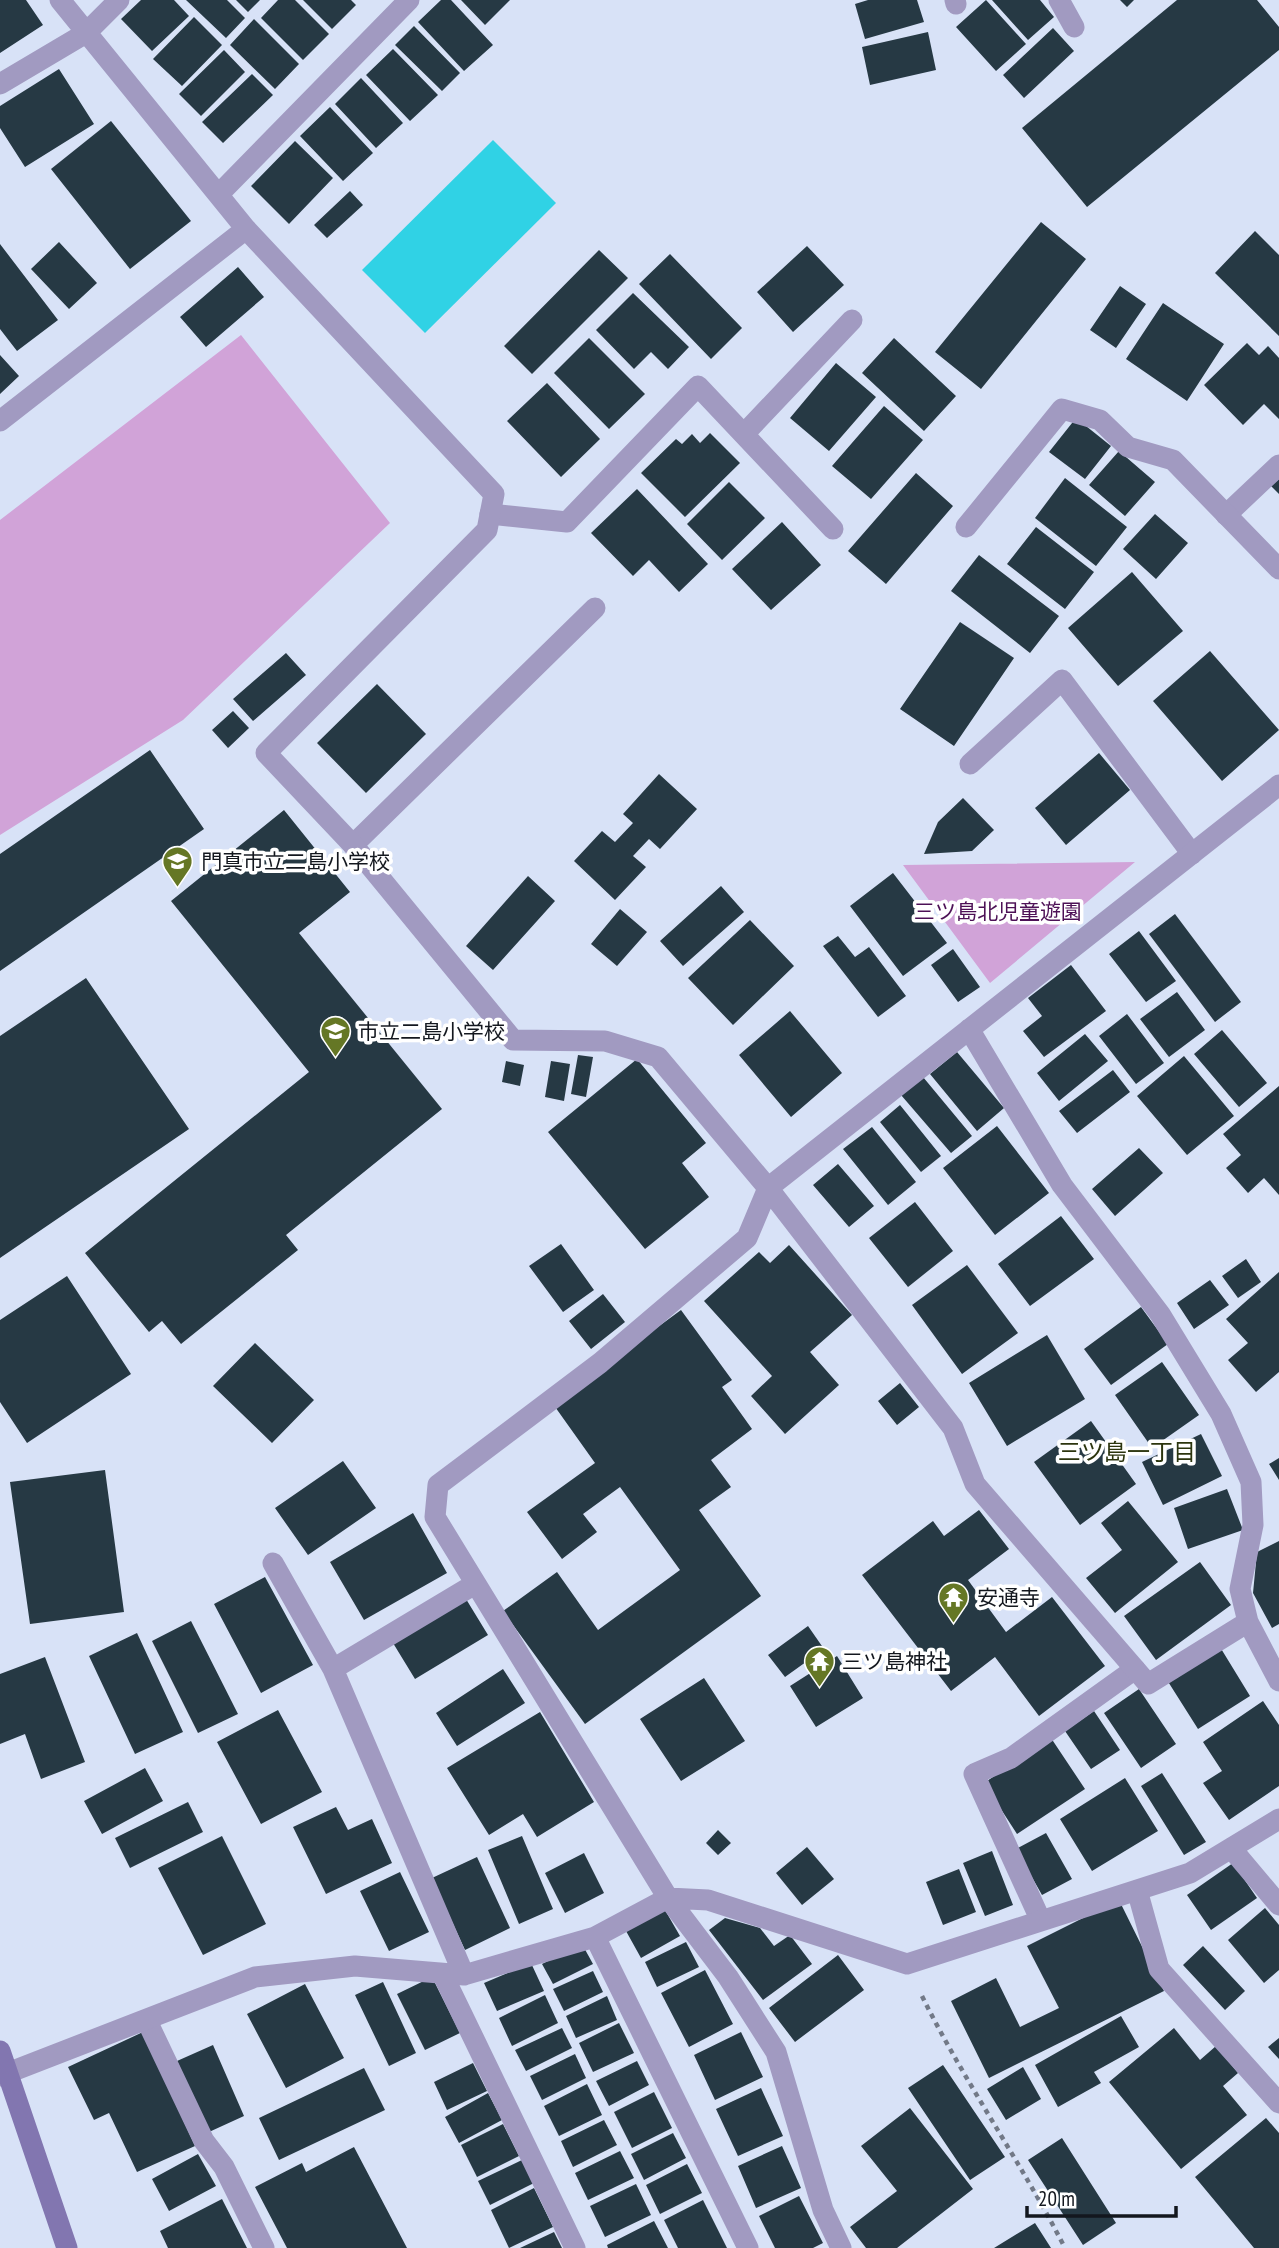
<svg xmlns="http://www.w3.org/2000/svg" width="1279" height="2248" font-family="'PT Sans Narrow','Noto Sans JP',sans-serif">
<rect width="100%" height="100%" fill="#d8e2f7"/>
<path fill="#d1a3d8" d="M 241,335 L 390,523 L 183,720 L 0,835 L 0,520 Z
M 1135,862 L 990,983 L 903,865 Z"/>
<path fill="#30d2e5" d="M 493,140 L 556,203 L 425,333 L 362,270 Z"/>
<path fill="#263944" d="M 0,0 L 26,0 L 43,25 L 0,53 Z
M 141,0 L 174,0 L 189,16 L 152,51 L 121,19 Z
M 186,0 L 227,0 L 245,18 L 226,38 Z
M 236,0 L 260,0 L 248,12 Z
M 278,0 L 295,0 L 329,34 L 303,60 L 261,18 Z
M 303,0 L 351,0 L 356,5 L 332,29 Z
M 441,0 L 451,0 L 493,45 L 464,71 L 418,22 Z
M 461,0 L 510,0 L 485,25 Z
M 868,0 L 917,0 L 924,22 L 865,39 L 855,4 Z
M 986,0 L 1026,44 L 996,71 L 956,27 Z
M 992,0 L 1040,0 L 1054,17 L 1028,40 Z
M 1120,0 L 1134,0 L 1127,7 Z
M 1177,0 L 1257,0 L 1279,27 L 1279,50 L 1087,207 L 1022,128 Z
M 194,17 L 222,45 L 182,86 L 153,59 Z
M 254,19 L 299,64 L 275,89 L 230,45 Z
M 414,26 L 460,73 L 442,91 L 395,45 Z
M 1053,28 L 1074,51 L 1024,98 L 1003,75 Z
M 928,32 L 936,70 L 870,85 L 862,47 Z
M 393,49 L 438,95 L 410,121 L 366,75 Z
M 224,50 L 245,72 L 201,116 L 179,94 Z
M 59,69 L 94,124 L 25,167 L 0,128 L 0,106 Z
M 252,74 L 273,95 L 223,143 L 202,122 Z
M 361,78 L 403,123 L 376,148 L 335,104 Z
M 330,107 L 373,153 L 343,181 L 300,136 Z
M 111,121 L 191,221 L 130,269 L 51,169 Z
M 295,141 L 333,178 L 289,224 L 251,186 Z
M 350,191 L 363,205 L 327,238 L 314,225 Z
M 1041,222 L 1086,259 L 981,389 L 935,352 Z
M 1255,231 L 1279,255 L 1279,336 L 1215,273 Z
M 59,242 L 97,283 L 69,309 L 31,269 Z
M 0,244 L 58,320 L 17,351 L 0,329 Z
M 807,246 L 844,285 L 793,332 L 757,292 Z
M 599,250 L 628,278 L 532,374 L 504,346 Z
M 670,254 L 742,328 L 711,359 L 639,284 Z
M 238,267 L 264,297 L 206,347 L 180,317 Z
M 1120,286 L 1146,304 L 1116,348 L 1090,330 Z
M 633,293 L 689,347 L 668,369 L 651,352 L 634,369 L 596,330 Z
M 1163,303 L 1224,344 L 1187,401 L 1126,359 Z
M 589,338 L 645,394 L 609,429 L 554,373 Z
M 894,338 L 956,396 L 924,431 L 862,373 Z
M 1247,343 L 1259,355 L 1268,346 L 1279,358 L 1279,419 L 1264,404 L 1243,425 L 1204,385 Z
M 0,355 L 19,376 L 0,394 Z
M 836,363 L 876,397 L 829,451 L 790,418 Z
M 547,383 L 600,439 L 561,477 L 507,421 Z
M 884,406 L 923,440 L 871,499 L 832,466 Z
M 1076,418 L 1111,446 L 1085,479 L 1049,452 Z
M 710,433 L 740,463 L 685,517 L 641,473 L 676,439 L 682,444 L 692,434 L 700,443 Z
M 1119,451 L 1155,482 L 1125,516 L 1089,485 Z
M 916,473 L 953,506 L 886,584 L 848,551 Z
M 1065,478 L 1127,527 L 1096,566 L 1035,518 Z
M 1279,479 L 1279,494 L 1271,486 Z
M 729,482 L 765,518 L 722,560 L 687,524 Z
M 637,489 L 708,564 L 679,592 L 649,560 L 633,576 L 591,533 Z
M 1155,514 L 1188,543 L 1156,579 L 1123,549 Z
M 782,522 L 821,565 L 771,610 L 732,569 Z
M 1036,527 L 1094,572 L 1065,609 L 1007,564 Z
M 979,555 L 1059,616 L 1030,653 L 951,591 Z
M 1132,572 L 1183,631 L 1118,686 L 1068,628 Z
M 960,622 L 1014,658 L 954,746 L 900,709 Z
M 1210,651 L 1279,730 L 1222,781 L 1153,701 Z
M 286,653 L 306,675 L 253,721 L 233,699 Z
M 377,684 L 426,734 L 366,793 L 317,743 Z
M 233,711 L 249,728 L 228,748 L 212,730 Z
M 150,750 L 204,829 L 0,971 L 0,854 Z
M 1099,753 L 1130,790 L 1066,845 L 1035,808 Z
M 659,774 L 697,809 L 660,849 L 649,839 L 633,856 L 646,867 L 615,900 L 574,861 L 602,831 L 615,842 L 633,823 L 623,814 Z
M 963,798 L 994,830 L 972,851 L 924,854 L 938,822 Z
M 284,810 L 350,892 L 299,933 L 442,1109 L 286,1235 L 298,1250 L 181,1344 L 162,1321 L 149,1332 L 85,1253 L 309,1072 L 171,901 Z
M 893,873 L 947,943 L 903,976 L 850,906 Z
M 528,876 L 555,901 L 493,970 L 466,946 Z
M 721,886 L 744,912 L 683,966 L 660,941 Z
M 620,909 L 647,932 L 617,966 L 591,944 Z
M 1175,914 L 1241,1002 L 1215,1022 L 1149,934 Z
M 750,920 L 794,966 L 733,1025 L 688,978 Z
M 1139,931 L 1176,981 L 1146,1002 L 1109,954 Z
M 838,936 L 855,957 L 869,947 L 906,996 L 878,1017 L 823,946 Z
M 953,949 L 980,987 L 958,1002 L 931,965 Z
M 1071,965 L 1106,1011 L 1044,1057 L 1023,1031 L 1042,1016 L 1028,998 Z
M 86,978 L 189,1129 L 0,1258 L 0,1036 Z
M 1177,992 L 1205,1030 L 1169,1057 L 1140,1019 Z
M 790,1011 L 842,1073 L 791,1117 L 739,1055 Z
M 1127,1014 L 1164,1063 L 1136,1084 L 1099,1036 Z
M 1222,1030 L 1267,1083 L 1239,1107 L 1194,1054 Z
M 1085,1034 L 1108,1061 L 1059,1101 L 1037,1073 Z
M 957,1052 L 1004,1108 L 977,1131 L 930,1074 Z
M 578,1055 L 593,1057 L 586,1097 L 571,1094 Z
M 1184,1056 L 1234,1116 L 1187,1155 L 1137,1096 Z
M 637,1059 L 706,1143 L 682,1163 L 709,1197 L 645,1249 L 548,1132 Z
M 506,1061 L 524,1065 L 520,1086 L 502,1082 Z
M 551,1061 L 570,1064 L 564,1101 L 545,1097 Z
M 1113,1070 L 1130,1092 L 1077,1133 L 1059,1111 Z
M 923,1077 L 972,1136 L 951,1153 L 901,1095 Z
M 1279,1086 L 1279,1195 L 1264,1178 L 1248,1193 L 1226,1168 L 1241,1155 L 1223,1134 Z
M 900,1105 L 941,1156 L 921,1172 L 880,1122 Z
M 997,1126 L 1049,1193 L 995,1235 L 943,1168 Z
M 872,1127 L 916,1182 L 888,1205 L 843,1149 Z
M 1139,1148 L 1163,1173 L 1115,1216 L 1092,1189 Z
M 838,1164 L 874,1206 L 849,1227 L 813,1185 Z
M 915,1202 L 953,1251 L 908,1287 L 869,1238 Z
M 1061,1216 L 1094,1259 L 1030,1306 L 998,1264 Z
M 561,1244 L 594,1290 L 563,1312 L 529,1266 Z
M 789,1245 L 852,1315 L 810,1352 L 839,1385 L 785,1434 L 751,1396 L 772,1376 L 704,1301 L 759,1252 L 770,1263 Z
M 1246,1259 L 1261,1282 L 1238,1298 L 1222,1276 Z
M 967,1265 L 1018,1333 L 962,1374 L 912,1305 Z
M 1279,1272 L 1279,1372 L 1256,1392 L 1228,1360 L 1248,1343 L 1226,1319 Z
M 67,1276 L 131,1374 L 27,1443 L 0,1402 L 0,1320 Z
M 1210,1280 L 1229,1305 L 1194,1329 L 1177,1303 Z
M 603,1294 L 625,1322 L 591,1349 L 569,1321 Z
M 1141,1307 L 1168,1344 L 1111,1385 L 1084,1349 Z
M 681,1310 L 732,1380 L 722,1387 L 752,1429 L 711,1460 L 731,1487 L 699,1510 L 761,1596 L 585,1724 L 503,1611 L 557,1572 L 598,1630 L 680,1570 L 620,1487 L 583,1514 L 597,1532 L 562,1559 L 527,1512 L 595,1463 L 553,1404 Z
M 1047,1335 L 1085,1399 L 1007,1446 L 969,1383 Z
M 255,1343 L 314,1400 L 272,1443 L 213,1386 Z
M 1162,1362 L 1199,1415 L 1152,1448 L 1115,1395 Z
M 900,1383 L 919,1407 L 897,1425 L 878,1401 Z
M 1091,1421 L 1136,1484 L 1080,1525 L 1034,1462 Z
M 1201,1434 L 1222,1476 L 1163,1505 L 1142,1462 Z
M 1279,1458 L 1279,1480 L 1269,1464 Z
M 343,1461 L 376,1508 L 308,1555 L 275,1508 Z
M 105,1470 L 124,1612 L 30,1624 L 10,1482 Z
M 1227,1489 L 1243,1530 L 1188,1549 L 1174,1508 Z
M 1128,1501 L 1178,1562 L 1115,1613 L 1086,1578 L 1122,1550 L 1101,1523 Z
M 979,1510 L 1009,1549 L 968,1580 L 1006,1632 L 1052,1597 L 1105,1666 L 1039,1716 L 995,1657 L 951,1691 L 862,1575 L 933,1521 L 944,1536 Z
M 413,1513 L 447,1573 L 364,1620 L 330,1562 Z
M 1279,1541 L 1279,1624 L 1272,1628 L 1253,1593 L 1257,1552 Z
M 1200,1562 L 1231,1605 L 1156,1660 L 1124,1616 Z
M 265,1577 L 313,1665 L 261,1693 L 214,1604 Z
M 466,1599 L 488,1635 L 415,1679 L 393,1643 Z
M 191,1621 L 238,1714 L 198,1733 L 152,1641 Z
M 808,1626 L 824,1649 L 785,1677 L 768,1655 Z
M 137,1633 L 183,1732 L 135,1754 L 89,1656 Z
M 1220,1647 L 1250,1696 L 1198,1729 L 1167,1680 Z
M 837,1656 L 863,1698 L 816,1727 L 790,1686 Z
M 45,1657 L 85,1762 L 41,1779 L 25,1734 L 0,1744 L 0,1674 Z
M 503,1669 L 525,1703 L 457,1746 L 436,1713 Z
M 704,1678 L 745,1741 L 681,1781 L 640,1719 Z
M 1139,1689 L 1176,1744 L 1141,1768 L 1104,1713 Z
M 1263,1701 L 1279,1725 L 1279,1786 L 1229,1820 L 1203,1783 L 1222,1771 L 1203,1742 Z
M 278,1710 L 322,1792 L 261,1824 L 217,1742 Z
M 1094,1711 L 1120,1750 L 1091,1769 L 1065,1731 Z
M 540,1712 L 594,1802 L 537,1837 L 523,1814 L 489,1835 L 447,1768 Z
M 1051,1738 L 1085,1789 L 1017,1834 L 984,1783 Z
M 145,1768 L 163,1801 L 102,1834 L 84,1801 Z
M 1162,1773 L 1206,1842 L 1184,1855 L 1141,1786 Z
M 1125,1778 L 1158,1831 L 1092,1871 L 1060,1819 Z
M 188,1802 L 203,1832 L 130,1868 L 115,1838 Z
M 336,1807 L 348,1830 L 372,1819 L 392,1863 L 326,1894 L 293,1827 Z
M 718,1830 L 731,1843 L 718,1855 L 706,1843 Z
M 1046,1833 L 1072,1879 L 1042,1895 L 1016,1849 Z
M 222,1836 L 266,1924 L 203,1955 L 158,1868 Z
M 522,1836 L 553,1909 L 519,1924 L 488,1850 Z
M 807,1847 L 834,1879 L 802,1905 L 776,1873 Z
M 992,1851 L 1013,1905 L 985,1916 L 963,1863 Z
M 584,1853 L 604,1893 L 565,1913 L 545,1873 Z
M 477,1857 L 510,1928 L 465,1950 L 432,1878 Z
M 1233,1863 L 1257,1898 L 1211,1930 L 1187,1895 Z
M 959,1869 L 976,1912 L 943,1925 L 926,1882 Z
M 400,1872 L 429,1932 L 389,1951 L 360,1891 Z
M 1119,1900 L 1164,1991 L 989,2078 L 951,2001 L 996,1978 L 1020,2027 L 1059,2008 L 1027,1946 Z
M 1265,1908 L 1279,1925 L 1279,1970 L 1264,1983 L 1228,1940 Z
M 665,1910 L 680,1936 L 641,1958 L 626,1931 Z
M 725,1918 L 760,1928 L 774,1946 L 790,1935 L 812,1964 L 763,2000 L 709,1930 Z
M 686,1942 L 699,1967 L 657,1987 L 645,1962 Z
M 582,1944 L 593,1964 L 553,1984 L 542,1964 Z
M 1203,1946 L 1245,1991 L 1225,2010 L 1183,1965 Z
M 838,1955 L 864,1990 L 795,2042 L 769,2008 Z
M 531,1963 L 544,1991 L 497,2011 L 484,1983 Z
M 705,1970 L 733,2024 L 689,2047 L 661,1993 Z
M 593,1971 L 603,1992 L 564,2011 L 553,1989 Z
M 432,1977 L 460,2033 L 425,2050 L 397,1994 Z
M 383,1982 L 416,2053 L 389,2066 L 355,1995 Z
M 305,1984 L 344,2058 L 286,2088 L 247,2014 Z
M 545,1995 L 558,2023 L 512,2046 L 499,2018 Z
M 607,1996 L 617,2020 L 576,2038 L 566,2016 Z
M 1121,2016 L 1139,2047 L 1094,2072 L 1101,2083 L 1058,2107 L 1035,2065 Z
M 619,2023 L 634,2053 L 593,2072 L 579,2043 Z
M 562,2028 L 572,2048 L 526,2071 L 515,2050 Z
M 1174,2028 L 1200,2060 L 1216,2046 L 1238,2073 L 1223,2086 L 1247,2115 L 1181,2169 L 1109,2082 Z
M 143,2032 L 195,2146 L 137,2172 L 109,2113 L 94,2120 L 68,2067 Z
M 741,2032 L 763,2077 L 715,2100 L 694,2055 Z
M 1279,2038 L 1279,2059 L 1268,2047 Z
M 213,2045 L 244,2116 L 209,2132 L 177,2061 Z
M 575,2054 L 586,2078 L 542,2100 L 530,2076 Z
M 637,2061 L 649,2085 L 609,2106 L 596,2081 Z
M 473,2063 L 487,2091 L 447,2110 L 434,2082 Z
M 943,2065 L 1005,2157 L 970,2180 L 908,2088 Z
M 1023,2067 L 1041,2099 L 1006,2120 L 987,2089 Z
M 364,2068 L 385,2110 L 279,2160 L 259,2118 Z
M 587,2084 L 602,2115 L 559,2136 L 544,2106 Z
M 761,2088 L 783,2136 L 738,2156 L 716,2109 Z
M 654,2092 L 672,2128 L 632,2148 L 614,2112 Z
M 488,2093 L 502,2120 L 459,2143 L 445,2117 Z
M 910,2108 L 973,2189 L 897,2248 L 866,2248 L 850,2227 L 897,2191 L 861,2146 Z
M 1266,2118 L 1279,2133 L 1279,2248 L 1254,2248 L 1195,2177 Z
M 604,2120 L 617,2145 L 573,2167 L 561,2141 Z
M 503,2124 L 519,2156 L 477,2177 L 461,2145 Z
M 673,2133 L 686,2158 L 644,2180 L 631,2154 Z
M 1062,2138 L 1116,2223 L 1083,2245 L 1028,2160 Z
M 782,2146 L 801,2188 L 756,2208 L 738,2166 Z
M 354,2147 L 407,2248 L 287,2248 L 255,2187 L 302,2163 L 306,2172 Z
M 620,2151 L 634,2178 L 588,2200 L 575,2173 Z
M 198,2154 L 216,2186 L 169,2211 L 152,2179 Z
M 522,2160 L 534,2183 L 490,2205 L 478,2181 Z
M 687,2164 L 702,2193 L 660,2214 L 646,2185 Z
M 636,2184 L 651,2215 L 605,2237 L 590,2206 Z
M 534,2188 L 553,2227 L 509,2248 L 491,2210 Z
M 799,2196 L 823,2243 L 813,2248 L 775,2248 L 759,2216 Z
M 222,2199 L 247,2248 L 168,2248 L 160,2231 Z
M 703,2200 L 727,2248 L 678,2248 L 664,2220 Z
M 654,2221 L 668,2248 L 608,2248 L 607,2245 Z
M 1035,2223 L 1051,2248 L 994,2248 Z
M 554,2232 L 562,2248 L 520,2248 Z"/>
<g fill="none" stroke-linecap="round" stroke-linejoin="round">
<path stroke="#727987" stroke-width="4.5" stroke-dasharray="5 5" stroke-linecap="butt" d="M 922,1996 C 965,2083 1021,2162 1065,2248"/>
<path stroke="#a19ac1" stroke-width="21" d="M 955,0 L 956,4
M 1059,0 L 1074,27
M 744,434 L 852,320
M 490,514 L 567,522 L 698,386 L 833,529
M 1226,515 L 1279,465
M 970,764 L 1062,680 L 1192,854
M 353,845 L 595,608
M 1040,1919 L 974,1774 L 1011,1758 L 1135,1669
M 147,2021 L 204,2141 L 224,2167 L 264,2248"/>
<path stroke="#a19ac1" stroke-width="21" d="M 60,0 L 246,229 L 494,494 L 487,530 L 266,753 L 353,845 L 513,1040 L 605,1041 L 658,1057 L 768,1188 L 1279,785
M 0,84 L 86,33 L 119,0
M 219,194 L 409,0
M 0,421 L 246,229
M 966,527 L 1062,409 L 1100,420 L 1128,447 L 1173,460 L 1279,569
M 969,1029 L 1062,1185 L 1160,1314 L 1221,1414 L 1251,1482 L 1253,1525 L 1240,1589 L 1248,1622 L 1279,1681
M 273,1563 L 333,1669 L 464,1975
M 333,1669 L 475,1584
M 1231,1848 L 1279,1905
M 1137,1890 L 1159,1969 L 1279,2103
M 595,1937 L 748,2248
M 443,1975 L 575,2248
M 0,2076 L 255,1977 L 355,1966 L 464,1975 L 595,1937 L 668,1898 L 708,1900 L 907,1964 L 1190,1873 L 1279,1819
M 841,2248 L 823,2210 L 776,2052 L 728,1977 L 668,1898 L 435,1517 L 438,1485 L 600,1363 L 747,1238 L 768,1188 L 953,1428 L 975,1484 L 1148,1684 L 1248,1622"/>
<path stroke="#8276b0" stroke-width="21" d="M 0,2051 L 67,2248"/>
</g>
<defs>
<symbol id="school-pin" viewBox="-11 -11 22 30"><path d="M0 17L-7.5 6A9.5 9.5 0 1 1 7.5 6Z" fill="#657725" stroke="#fff"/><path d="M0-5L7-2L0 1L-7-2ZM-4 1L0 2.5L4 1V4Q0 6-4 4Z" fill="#fff"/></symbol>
<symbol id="temple-pin" viewBox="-11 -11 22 30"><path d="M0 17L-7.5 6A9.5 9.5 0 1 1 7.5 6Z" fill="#657725" stroke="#fff"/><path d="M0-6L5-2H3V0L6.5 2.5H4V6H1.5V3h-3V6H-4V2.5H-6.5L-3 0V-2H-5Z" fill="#fff"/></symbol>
</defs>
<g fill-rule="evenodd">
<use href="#school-pin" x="160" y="844" width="35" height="47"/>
<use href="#school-pin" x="318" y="1014" width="35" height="47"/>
<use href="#temple-pin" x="936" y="1580" width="35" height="47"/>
<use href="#temple-pin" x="802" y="1644" width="35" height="47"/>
</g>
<g text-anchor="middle" stroke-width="7" stroke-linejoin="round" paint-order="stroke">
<g font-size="21" fill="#13171e" stroke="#fff" text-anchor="start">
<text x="201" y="869">門真市立二島小学校</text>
<text x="358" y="1039">市立二島小学校</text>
<text x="977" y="1605">安通寺</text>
<text x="842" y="1669">三ツ島神社</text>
</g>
<g font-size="21" fill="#4d1156" stroke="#fff">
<text x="998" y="919">三ツ島北児童遊園</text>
</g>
<g font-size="23" fill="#2c350e" stroke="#fff">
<text x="1127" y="1460">三ツ島一丁目</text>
</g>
</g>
<path d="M1027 2206v10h149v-10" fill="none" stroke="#13171e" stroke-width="3.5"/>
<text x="1038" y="2206" font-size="21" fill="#13171e" stroke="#ffffff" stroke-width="5" paint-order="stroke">20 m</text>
</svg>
